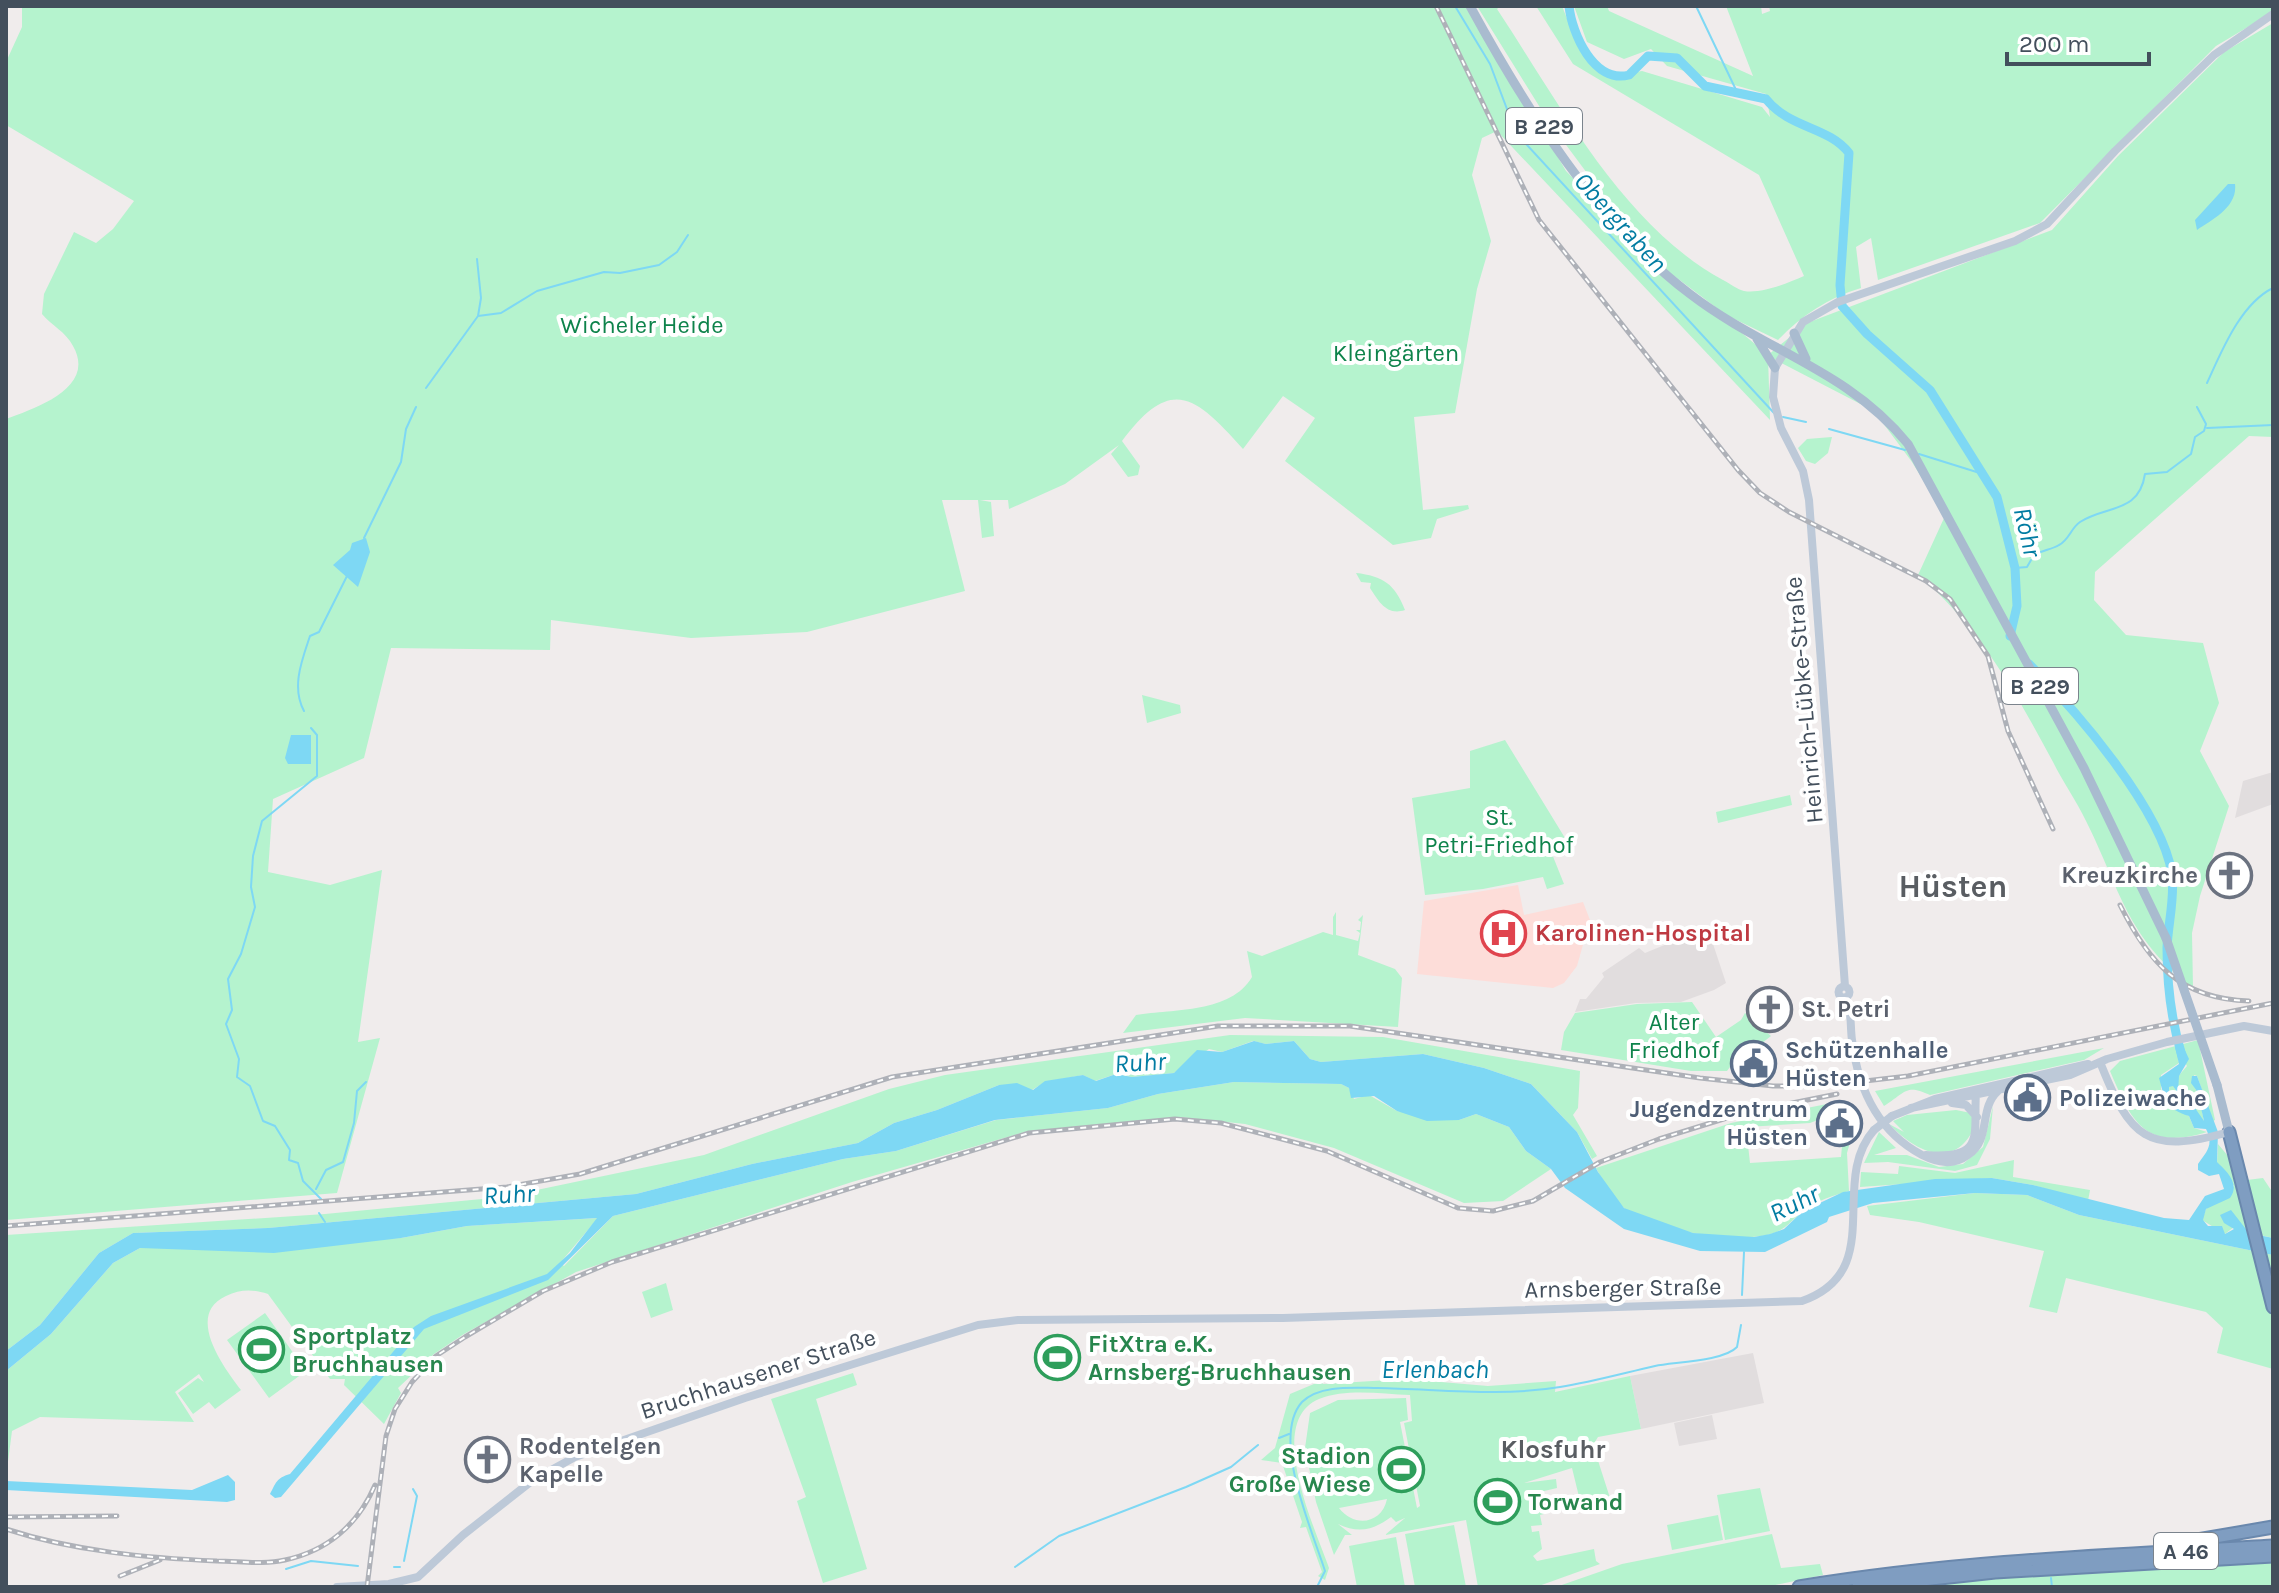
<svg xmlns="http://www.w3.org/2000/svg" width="2279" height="1593" font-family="Karla,sans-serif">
<rect width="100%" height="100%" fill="#f0ecec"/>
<path fill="#e1ddde" d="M 2273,772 L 2273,804 L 2235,818 L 2243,781 Z
M 1710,935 L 1726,983 L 1714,990 L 1681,1002 L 1636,1003 L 1575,1012 L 1580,999 L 1586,999 L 1604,977 L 1602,973 L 1639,948 L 1645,953 L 1667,944 Z
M 1753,1353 L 1764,1403 L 1641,1429 L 1630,1376 Z
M 1712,1415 L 1717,1439 L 1679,1446 L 1674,1423 Z"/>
<path fill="#fdddd9" d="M 1518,885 L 1524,915 L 1583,902 L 1590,920 L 1577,966 L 1564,983 L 1553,988 L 1417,974 L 1424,901 Z"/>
<path fill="#b5f3ce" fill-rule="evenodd" d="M 22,6 L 1469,6 L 1566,171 L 1645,251 L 1549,122 L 1477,6 L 1500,6 L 1497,9 C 1558,101 1623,226 1723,280 C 1729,283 1738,290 1744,291 C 1762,294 1788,283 1804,276 L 1759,175 L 1573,64 L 1536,6 L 1562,6 C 1577,44 1593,82 1642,71 L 1762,107 L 1770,117 L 1766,94 L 1667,66 L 1651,49 L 1624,59 L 1587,42 L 1574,6 L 1607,6 L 1609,11 L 1753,76 L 1726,6 L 1761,6 L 1762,14 L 1770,11 L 1769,6 L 2273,6 L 2273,12 L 2216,46 L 2040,223 L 1878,280 L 1871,238 L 1856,247 L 1861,288 C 1828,298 1802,315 1778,340 L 1726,315 L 1673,275 L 1768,355 L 1807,323 L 2052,230 L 2118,156 L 2224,52 L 2273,23 L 2273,437 L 2249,436 L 2095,572 L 2094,600 L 2126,635 L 2203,643 L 2219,703 L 2200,751 L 2229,806 L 2200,896 L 2192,933 L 2193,988 C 2126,937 2121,891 2086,821 C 2076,800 2063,782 2053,762 C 2016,693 1979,626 1918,575 L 1945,516 L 1912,462 L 1874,411 L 1768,356 L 1770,420 L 1497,131 L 1482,138 L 1472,175 L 1491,241 L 1477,289 L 1455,413 L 1414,417 L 1423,510 L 1468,505 L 1469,509 L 1437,519 L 1431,538 L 1393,545 L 1285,461 L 1315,418 L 1283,396 L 1243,449 C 1195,395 1171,375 1122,441 L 1140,466 L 1138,475 L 1128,477 L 1111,454 L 1119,445 L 1065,484 L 1009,509 L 1008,500 L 980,500 L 991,502 L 994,536 L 982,538 L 978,500 L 942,500 L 965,591 L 807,632 L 691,638 L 551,620 L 550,650 L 391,648 L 364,758 L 273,799 L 268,872 L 330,885 L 382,870 L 358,1042 L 380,1038 L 337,1193 L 6,1220 L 6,419 C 35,408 97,388 73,346 C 66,332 51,325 42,314 L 44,294 L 74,232 L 96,243 L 113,229 L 134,201 L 6,125 L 6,62 L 22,27 Z
M 1832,437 L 1828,453 L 1815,464 L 1806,461 L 1798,448 L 1807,439 Z
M 1356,573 C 1383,576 1395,584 1405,610 C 1387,616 1379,602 1370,588 L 1371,583 L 1361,582 Z
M 1142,695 L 1180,705 L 1181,713 L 1147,723 Z
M 1505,740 L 1565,838 L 1550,849 L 1564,884 L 1547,889 L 1543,877 L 1483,889 L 1425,895 L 1412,798 L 1470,788 L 1470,751 Z
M 1790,795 L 1792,805 L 1718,823 L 1716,812 Z
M 1336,912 L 1336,935 L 1358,941 L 1360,933 L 1356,930 L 1360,930 L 1361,922 L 1358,920 L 1363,915 L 1358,955 L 1395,969 L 1402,978 L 1398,1027 L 1245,1018 L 1123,1033 L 1136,1015 C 1174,1009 1231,1013 1252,977 L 1247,951 L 1262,956 L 1323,932 L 1333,935 L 1333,917 Z
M 1692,1002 L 1716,1037 L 1741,1020 L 1745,1013 L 1771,1036 L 1757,1047 L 1742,1051 L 1727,1071 L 1691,1071 L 1561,1050 L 1564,1032 L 1575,1013 L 1637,1004 Z
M 1230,1035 L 1383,1037 L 1580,1071 L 1578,1108 L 1573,1115 L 1597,1156 L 1592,1159 L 1577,1132 L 1531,1084 L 1484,1068 L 1423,1054 L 1321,1062 L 1310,1059 L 1294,1041 L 1266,1044 L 1253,1041 L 1222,1052 L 1209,1049 L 1174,1073 L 1132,1077 L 1116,1074 L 1095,1081 L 1083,1075 L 1045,1082 L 1032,1090 L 999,1085 L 937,1110 L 894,1123 L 858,1143 L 752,1164 L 636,1194 L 268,1228 L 133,1233 L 99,1253 L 40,1325 L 6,1351 L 6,1235 L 325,1214 L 503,1197 L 704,1155 L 889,1089 L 945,1075 Z
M 2198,1040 L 2215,1120 L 2213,1121 L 2197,1076 L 2194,1075 L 2204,1121 L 2169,1098 L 2169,1087 L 2187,1066 L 2176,1047 L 2179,1063 L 2161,1075 L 2161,1089 L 2170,1107 L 2189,1116 L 2194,1128 L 2207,1132 C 2145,1151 2132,1123 2110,1071 L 2120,1061 Z
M 2104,1048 L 2084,1060 L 1930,1095 C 1906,1084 1907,1091 1884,1106 L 1875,1091 Z
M 1234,1082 L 1341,1084 L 1349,1088 L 1354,1099 L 1369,1095 L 1397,1111 L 1459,1120 L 1476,1114 L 1509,1127 L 1526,1151 L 1551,1169 L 1503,1201 L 1464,1203 L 1334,1148 L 1245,1124 L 1180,1117 L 1028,1131 L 852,1182 L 576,1272 L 464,1334 L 434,1354 L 398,1388 L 401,1393 L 384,1424 L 344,1385 L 345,1379 L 330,1379 L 268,1294 C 252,1289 241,1289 226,1296 C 184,1315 225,1369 241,1390 L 215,1409 L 209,1402 L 193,1414 L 178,1393 L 198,1378 L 204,1382 L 199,1374 L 175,1392 L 194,1422 L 40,1417 L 12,1431 L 6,1477 L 6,1371 L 51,1334 L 113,1263 L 140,1248 L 401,1238 L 467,1226 L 598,1218 L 560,1263 L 564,1266 L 613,1216 L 843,1159 L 896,1151 L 996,1120 L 1108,1108 L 1158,1094 Z
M 1842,1101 L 1850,1103 L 1857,1118 L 1847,1153 L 1849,1191 C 1834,1195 1816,1201 1803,1211 C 1793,1219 1787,1228 1774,1233 C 1740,1245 1653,1231 1624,1208 C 1612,1199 1603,1181 1596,1168 L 1731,1123 ZM 1844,1111 L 1845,1118 L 1831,1120 L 1833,1133 L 1843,1135 L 1841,1157 L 1750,1163 L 1746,1127 L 1810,1123 L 1823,1118 L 1823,1114 Z
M 1993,1106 L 1990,1139 L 1977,1165 L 1955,1171 L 1888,1162 L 1864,1163 L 1879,1132 L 1896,1148 L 1874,1155 L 1907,1155 L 1939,1167 L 1963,1164 L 1983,1147 Z
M 1956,1110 L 1971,1113 L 1975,1126 C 1955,1171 1917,1153 1889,1124 L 1904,1132 L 1893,1121 L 1907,1115 Z
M 2218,1144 L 2228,1156 L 2249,1233 L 2239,1223 L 2225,1234 L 2202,1220 L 2206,1209 L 2234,1186 L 2217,1163 Z
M 2014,1160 L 2013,1177 L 2090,1190 L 2088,1201 L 2033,1185 L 1992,1178 L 1860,1187 L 1861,1172 L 1898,1174 L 1899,1166 L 1955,1173 Z
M 2263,1178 L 2273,1193 L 2273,1238 L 2260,1235 L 2247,1180 Z
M 1975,1193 L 2027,1195 L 2079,1215 L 2273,1255 L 2273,1369 L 2217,1353 L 2223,1328 L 2206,1312 L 2066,1278 L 2057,1313 L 2029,1307 L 2044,1251 L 1919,1222 L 1870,1215 L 1867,1206 Z
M 666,1283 L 673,1310 L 651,1318 L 642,1292 Z
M 265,1313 L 306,1371 L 269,1398 L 227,1340 Z
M 853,1373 L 857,1385 L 816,1399 L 867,1569 L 823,1583 L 797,1501 L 806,1497 L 771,1399 Z
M 1630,1376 L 1641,1429 L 1598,1437 L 1593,1445 L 1611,1501 L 1608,1499 L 1598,1503 L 1600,1506 L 1582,1509 L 1572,1468 L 1524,1483 L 1556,1479 L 1557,1488 L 1540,1492 L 1544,1514 L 1540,1515 L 1542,1525 L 1531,1526 L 1532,1532 L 1539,1531 L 1542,1549 L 1533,1556 L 1537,1561 L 1594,1549 L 1596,1561 L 1600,1564 L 1536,1587 L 1478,1587 L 1466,1520 L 1385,1535 L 1405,1518 L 1396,1522 L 1391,1517 C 1373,1530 1359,1534 1338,1524 L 1352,1535 L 1345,1535 L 1334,1555 L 1316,1502 L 1305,1448 L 1310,1413 L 1338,1400 L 1406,1398 L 1408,1420 L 1400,1422 L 1417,1508 L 1420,1506 L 1404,1423 L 1412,1421 L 1410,1395 C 1381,1394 1347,1388 1319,1399 C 1264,1422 1316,1530 1329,1568 L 1325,1580 L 1318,1576 L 1322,1572 L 1306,1527 L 1300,1528 L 1302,1522 L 1282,1463 L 1261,1460 L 1275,1448 L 1290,1394 L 1321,1381 L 1323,1384 L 1406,1379 L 1488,1386 L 1556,1381 L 1555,1392 ZM 1387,1499 C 1382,1524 1354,1528 1339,1508 Z
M 1760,1488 L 1770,1531 L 1725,1540 L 1717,1495 Z
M 1718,1515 L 1723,1540 L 1672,1550 L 1667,1525 Z
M 1454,1525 L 1466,1587 L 1415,1587 L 1405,1534 Z
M 1772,1534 L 1781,1568 L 1820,1564 L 1823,1575 L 1766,1587 L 1556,1587 L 1622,1564 Z
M 1396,1537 L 1405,1587 L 1357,1587 L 1349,1546 Z
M 2273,1563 L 2273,1587 L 1906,1587 L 2044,1575 Z"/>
<path fill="#7ed8f4" d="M 2228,184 L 2235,184 C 2238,207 2212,220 2197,230 L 2195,220 Z
M 366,538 L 370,552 L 358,587 L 333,565 L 350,550 L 352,543 Z
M 291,735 L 311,735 L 311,764 L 288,764 L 285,758 Z
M 1254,1041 L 1266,1044 L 1294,1041 L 1310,1059 L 1321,1062 L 1423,1054 L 1484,1068 L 1531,1084 L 1577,1132 L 1598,1172 L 1624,1208 L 1693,1233 L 1754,1237 L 1770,1234 L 1784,1229 L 1803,1211 L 1843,1192 L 1935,1179 L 1992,1178 L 2033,1185 L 2164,1218 L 2189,1220 L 2205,1196 L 2224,1189 L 2219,1174 L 2209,1176 L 2198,1170 L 2198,1164 C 2207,1151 2214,1145 2206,1129 L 2194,1128 L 2189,1116 C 2166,1109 2165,1100 2159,1078 L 2179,1064 L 2175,1047 L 2183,1046 L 2189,1059 L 2179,1076 L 2178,1093 L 2173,1086 L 2169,1087 L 2169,1098 L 2182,1106 L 2195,1108 L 2204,1121 L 2197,1091 L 2191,1083 L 2192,1076 L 2197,1076 L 2218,1132 L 2217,1162 C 2225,1170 2241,1183 2230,1198 L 2206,1209 L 2203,1220 L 2208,1226 L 2222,1226 L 2225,1234 L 2234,1229 L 2224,1223 L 2220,1215 L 2231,1210 L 2249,1233 L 2273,1238 L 2273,1255 L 2079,1215 L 2027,1195 L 1975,1193 L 1873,1203 L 1829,1217 L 1827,1222 L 1765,1252 L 1700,1251 L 1624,1229 L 1565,1188 L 1551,1169 L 1526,1151 L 1509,1127 L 1476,1114 L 1459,1120 L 1427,1121 L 1397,1111 L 1374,1096 L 1351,1098 L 1349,1088 L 1341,1084 L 1234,1082 L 1158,1094 L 1108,1108 L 995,1120 L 896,1151 L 843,1159 L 613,1216 L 548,1280 L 424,1329 L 281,1497 L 275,1498 L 270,1494 C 276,1483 276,1478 290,1474 L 414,1327 L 431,1316 L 547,1274 L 570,1253 L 597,1218 L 467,1226 L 401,1238 L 274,1253 L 140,1248 L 113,1263 L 51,1334 L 6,1371 L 6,1351 L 40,1325 L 99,1253 L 133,1233 L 268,1228 L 636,1194 L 752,1164 L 858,1143 L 894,1123 L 937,1110 L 999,1085 L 1017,1083 L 1033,1090 L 1045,1081 L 1083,1075 L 1096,1081 L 1116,1074 L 1132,1077 L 1174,1073 L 1197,1050 L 1222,1052 Z
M 228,1475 L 235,1482 L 235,1500 L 227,1502 L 6,1490 L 6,1481 L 192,1490 Z"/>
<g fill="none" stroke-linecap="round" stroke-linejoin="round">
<path stroke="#7ed8f4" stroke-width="2" d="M 1455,6 L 1490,64 L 1516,133 L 1774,413
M 1696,6 L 1737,92
M 478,316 L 501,313 L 537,291 L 604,272 L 620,273 L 659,265 L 677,252 L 688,235
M 2207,383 C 2221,353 2240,304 2273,288
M 426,388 L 478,316 L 481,298 L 477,259
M 1783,417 L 1806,422
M 2207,428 L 2273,425
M 1829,429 L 1905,450
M 1919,454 L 1983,474
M 364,538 L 401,462 L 406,429 L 416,407
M 2036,554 C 2044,550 2053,549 2059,545 C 2069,540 2071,528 2080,522 C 2106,505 2139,514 2145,474 L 2167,472 L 2191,454 L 2195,437 L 2204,431 L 2206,424 L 2197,407
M 2015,568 L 2027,567 L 2031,560
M 304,711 C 291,687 302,660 310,636 L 319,632 L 347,576
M 311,728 L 317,735 L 317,776 L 262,821 L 253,856 L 251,887 L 255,907 L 241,954 L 228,979 L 232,1010 L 226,1024 L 239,1059 L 237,1077 L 250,1086 L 263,1121 L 275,1126 L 290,1150 L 289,1160 L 298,1163 L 303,1181 L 321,1199
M 316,1189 L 326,1170 L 343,1162 L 354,1123 L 357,1091 L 366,1082
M 319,1213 L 325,1222
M 1742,1295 L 1744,1252
M 1279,1438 L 1289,1434
M 404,1561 L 417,1496 L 413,1489
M 394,1567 L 400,1567
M 1015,1567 L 1059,1536 L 1186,1487 L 1231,1467 L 1258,1445
M 286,1569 L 311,1561 L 358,1566
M 2051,1578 L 2052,1587
M 1317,1587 L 1325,1571 C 1313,1532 1270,1438 1302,1402 C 1320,1384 1356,1388 1378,1388 C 1438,1389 1501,1397 1560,1387 C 1592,1382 1624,1373 1655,1366 C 1675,1362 1724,1361 1737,1347 L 1741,1325"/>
<path stroke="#7ed8f4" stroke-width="9" d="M 1569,6 C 1572,34 1594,84 1629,75 L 1648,56 L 1677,58 L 1705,86 L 1766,99 C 1790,129 1828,126 1849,153 L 1840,285 L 1842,306 L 1867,334 L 1930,390 L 1997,497 L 2015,568 L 2017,606 L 2010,636
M 2029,664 C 2076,710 2162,810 2172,874 C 2175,898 2168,924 2167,948 C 2167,986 2171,1020 2182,1056"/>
<defs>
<path id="highway" d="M 2229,1132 L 2273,1307
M 2162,1546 L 2273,1527
M 1799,1587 C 1956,1561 2115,1555 2273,1546
M 1858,1587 L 1995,1572 L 2273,1556"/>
</defs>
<use href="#highway" stroke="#6a88ad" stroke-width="15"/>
<path stroke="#bdc9d8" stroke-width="8" d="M 1845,986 L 1809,500 L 1803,471 L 1781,428 L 1773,397 L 1775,368 L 1803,322 L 1838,302 L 2015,241 L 2047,224 L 2115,151 L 2214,55 L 2273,14
M1838.5 992a5.5 5.5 0 1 1 11 0a5.5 5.5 0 1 1-11 0Z
M 1846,997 C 1852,1010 1850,1026 1852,1040 C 1858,1089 1877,1131 1922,1155 C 1938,1163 1953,1166 1968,1155 C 1992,1139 1978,1109 1998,1091
M 2100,1062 C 2130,1138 2147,1155 2229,1132
M 1952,1103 L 1966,1105 L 1977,1117
M 1911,1108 L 2070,1075 L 2107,1059 L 2167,1042 L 2244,1026 L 2273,1031
M 1892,1116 L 1935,1099 L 2088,1064
M 1926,1155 C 1987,1160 1973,1134 1976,1092
M 337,1587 L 389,1584 L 418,1577 L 463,1535 L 533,1480 L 575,1457 L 745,1398 L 978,1325 L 1018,1320 L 1283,1318 L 1802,1301 C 1888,1271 1828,1182 1874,1130"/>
<path stroke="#a9bbcf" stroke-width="9" d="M 1470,6 C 1524,105 1599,226 1690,294 C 1764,351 1847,369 1908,444 L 2084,768 L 2166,938
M 1794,333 L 1806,359
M 1757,339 L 1775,368
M 2217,1085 L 2229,1132"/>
<use href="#highway" stroke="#7f9dc1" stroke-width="11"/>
<defs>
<path id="rail" d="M 1436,6 L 1539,220 L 1738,470 L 1760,493 L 1789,512 L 1926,581 L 1950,599 L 1988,656 L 2008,731 L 2053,829
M 2120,905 C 2149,963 2180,999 2249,1001
M 6,1226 L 507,1187 L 580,1174 L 892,1077 L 1218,1026 L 1350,1026 L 1700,1078 L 1773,1086 L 1822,1086 L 1908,1076 L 2273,1003
M 6,1517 L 117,1516
M 6,1529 C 73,1551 147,1558 217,1561 C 239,1561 263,1565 285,1560 C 327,1551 358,1525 375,1485
M 120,1576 L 160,1560
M 367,1587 L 386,1436 L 395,1409 L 412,1382 L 436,1356 L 465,1337 L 543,1291 L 612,1262 L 1029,1133 L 1175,1119 L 1221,1123 L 1327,1151 L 1458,1208 L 1493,1211 L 1533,1201 L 1600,1162 L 1659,1139 L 1743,1113 L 1837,1094"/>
</defs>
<use href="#rail" stroke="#aeb1b8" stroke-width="5"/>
<use href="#rail" stroke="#fff" stroke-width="2" stroke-dasharray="6" stroke-linecap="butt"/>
<path stroke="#bdc9d8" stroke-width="8" d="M 1874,1130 L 1892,1116"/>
<path stroke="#a9bbcf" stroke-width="9" d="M 2166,938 L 2217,1085"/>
</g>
<defs>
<symbol id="church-ring" viewBox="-11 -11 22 22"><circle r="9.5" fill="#fff" stroke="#6b7280" stroke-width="1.5"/><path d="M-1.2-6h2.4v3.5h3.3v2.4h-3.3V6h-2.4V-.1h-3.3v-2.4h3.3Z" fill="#6b7280"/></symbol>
<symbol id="hospital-ring" viewBox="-11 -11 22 22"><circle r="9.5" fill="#fff" stroke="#e0444e" stroke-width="1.5"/><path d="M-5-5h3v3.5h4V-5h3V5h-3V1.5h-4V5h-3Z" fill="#e0444e"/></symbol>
<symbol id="civic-ring" viewBox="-11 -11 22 22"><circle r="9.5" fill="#fff" stroke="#5c6f8a" stroke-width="1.5"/><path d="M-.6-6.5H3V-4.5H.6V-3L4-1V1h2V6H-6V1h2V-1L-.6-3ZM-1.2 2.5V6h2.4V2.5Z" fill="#5c6f8a"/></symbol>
<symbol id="stadium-ring" viewBox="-11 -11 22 22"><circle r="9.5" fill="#fff" stroke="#2e9e5b" stroke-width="1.5"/><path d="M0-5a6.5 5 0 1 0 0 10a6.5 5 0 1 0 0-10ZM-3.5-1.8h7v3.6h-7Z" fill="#2e9e5b"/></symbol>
</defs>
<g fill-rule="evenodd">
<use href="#church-ring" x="2204" y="850" width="51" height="51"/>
<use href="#hospital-ring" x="1478" y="908" width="51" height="51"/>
<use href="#church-ring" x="1744" y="984" width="51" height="51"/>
<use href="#civic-ring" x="1728" y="1038" width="51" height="51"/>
<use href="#civic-ring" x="2002" y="1072" width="51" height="51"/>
<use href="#civic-ring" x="1814" y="1098" width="51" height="51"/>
<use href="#stadium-ring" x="236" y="1324" width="51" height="51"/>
<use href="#stadium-ring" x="1032" y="1332" width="51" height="51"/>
<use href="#church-ring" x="462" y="1434" width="51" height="51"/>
<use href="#stadium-ring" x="1376" y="1444" width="51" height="51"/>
<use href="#stadium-ring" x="1472" y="1476" width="51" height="51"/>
</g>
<g text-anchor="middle" stroke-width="8" stroke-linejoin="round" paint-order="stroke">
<g fill="#fff" stroke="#7b848d" stroke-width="2">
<rect x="1506" y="108" width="76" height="36" rx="6"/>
<rect x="2002" y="668" width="76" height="36" rx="6"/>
<rect x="2154" y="1533" width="64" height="36" rx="6"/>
</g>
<g font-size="22" font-weight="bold" fill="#434f5c">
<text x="1544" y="134">B 229</text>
<text x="2040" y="694">B 229</text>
<text x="2186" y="1559">A 46</text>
</g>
<g font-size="24" fill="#0e834b" stroke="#fff">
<text x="642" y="333">Wicheler Heide</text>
<text x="1396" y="361">Kleingärten</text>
<text x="1499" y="825">St.<tspan x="1499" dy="28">Petri-Friedhof</tspan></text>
<text x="1674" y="1030">Alter<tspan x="1674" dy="28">Friedhof</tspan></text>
</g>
<g font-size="24" fill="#434f5c" stroke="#fff">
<text transform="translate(1804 700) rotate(-95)" y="8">Heinrich-Lübke-Straße</text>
<text transform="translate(1623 1288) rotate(-1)" y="8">Arnsberger Straße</text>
<text transform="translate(758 1374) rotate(-18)" y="8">Bruchhausener Straße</text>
</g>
<g font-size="24" font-weight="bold" fill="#5b616d" stroke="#fff" text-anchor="start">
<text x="2198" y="883" text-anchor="end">Kreuzkirche</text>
<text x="1801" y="1017">St. Petri</text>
<text x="519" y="1454">Rodentelgen<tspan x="519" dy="28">Kapelle</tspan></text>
</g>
<g font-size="24" font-weight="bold" fill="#be3a42" stroke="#fff" text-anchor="start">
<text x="1535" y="941">Karolinen-Hospital</text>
</g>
<g font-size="24" font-weight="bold" fill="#4e5e75" stroke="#fff" text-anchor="start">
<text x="1785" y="1058">Schützenhalle<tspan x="1785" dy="28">Hüsten</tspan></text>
<text x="2059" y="1106">Polizeiwache</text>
<text x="1808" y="1117" text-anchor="end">Jugendzentrum<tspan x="1808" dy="28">Hüsten</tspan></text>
</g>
<g font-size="24" font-weight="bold" fill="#27864d" stroke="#fff" text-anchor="start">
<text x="292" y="1344">Sportplatz<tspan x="292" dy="28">Bruchhausen</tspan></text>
<text x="1088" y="1352">FitXtra e.K.<tspan x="1088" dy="28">Arnsberg-Bruchhausen</tspan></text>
<text x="1371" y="1464" text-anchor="end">Stadion<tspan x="1371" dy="28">Große Wiese</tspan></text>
<text x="1528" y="1510">Torwand</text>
</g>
<g font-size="26" font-style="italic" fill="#027ca2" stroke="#fff">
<text transform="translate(1621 222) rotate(48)" y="9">Obergraben</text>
<text transform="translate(2028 532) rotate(77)" y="9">Röhr</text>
<text transform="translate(1140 1062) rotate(-3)" y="9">Ruhr</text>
<text transform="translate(509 1194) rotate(-3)" y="9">Ruhr</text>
<text transform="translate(1794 1203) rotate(-26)" y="9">Ruhr</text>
<text x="1435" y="1378">Erlenbach</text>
</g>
<g font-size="26" font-weight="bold" fill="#595d62" stroke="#fff">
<text x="1553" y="1458">Klosfuhr</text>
</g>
<g font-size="32" font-weight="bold" fill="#595d62" stroke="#fff">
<text x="1953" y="897">Hüsten</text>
</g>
</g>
<rect width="2279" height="1593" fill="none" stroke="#434f5c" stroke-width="16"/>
<path d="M2007 52v12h142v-12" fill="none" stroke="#434f5c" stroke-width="4"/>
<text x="2019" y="52" font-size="24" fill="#434f5c" stroke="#ffffff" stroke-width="6" paint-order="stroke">200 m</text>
</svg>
